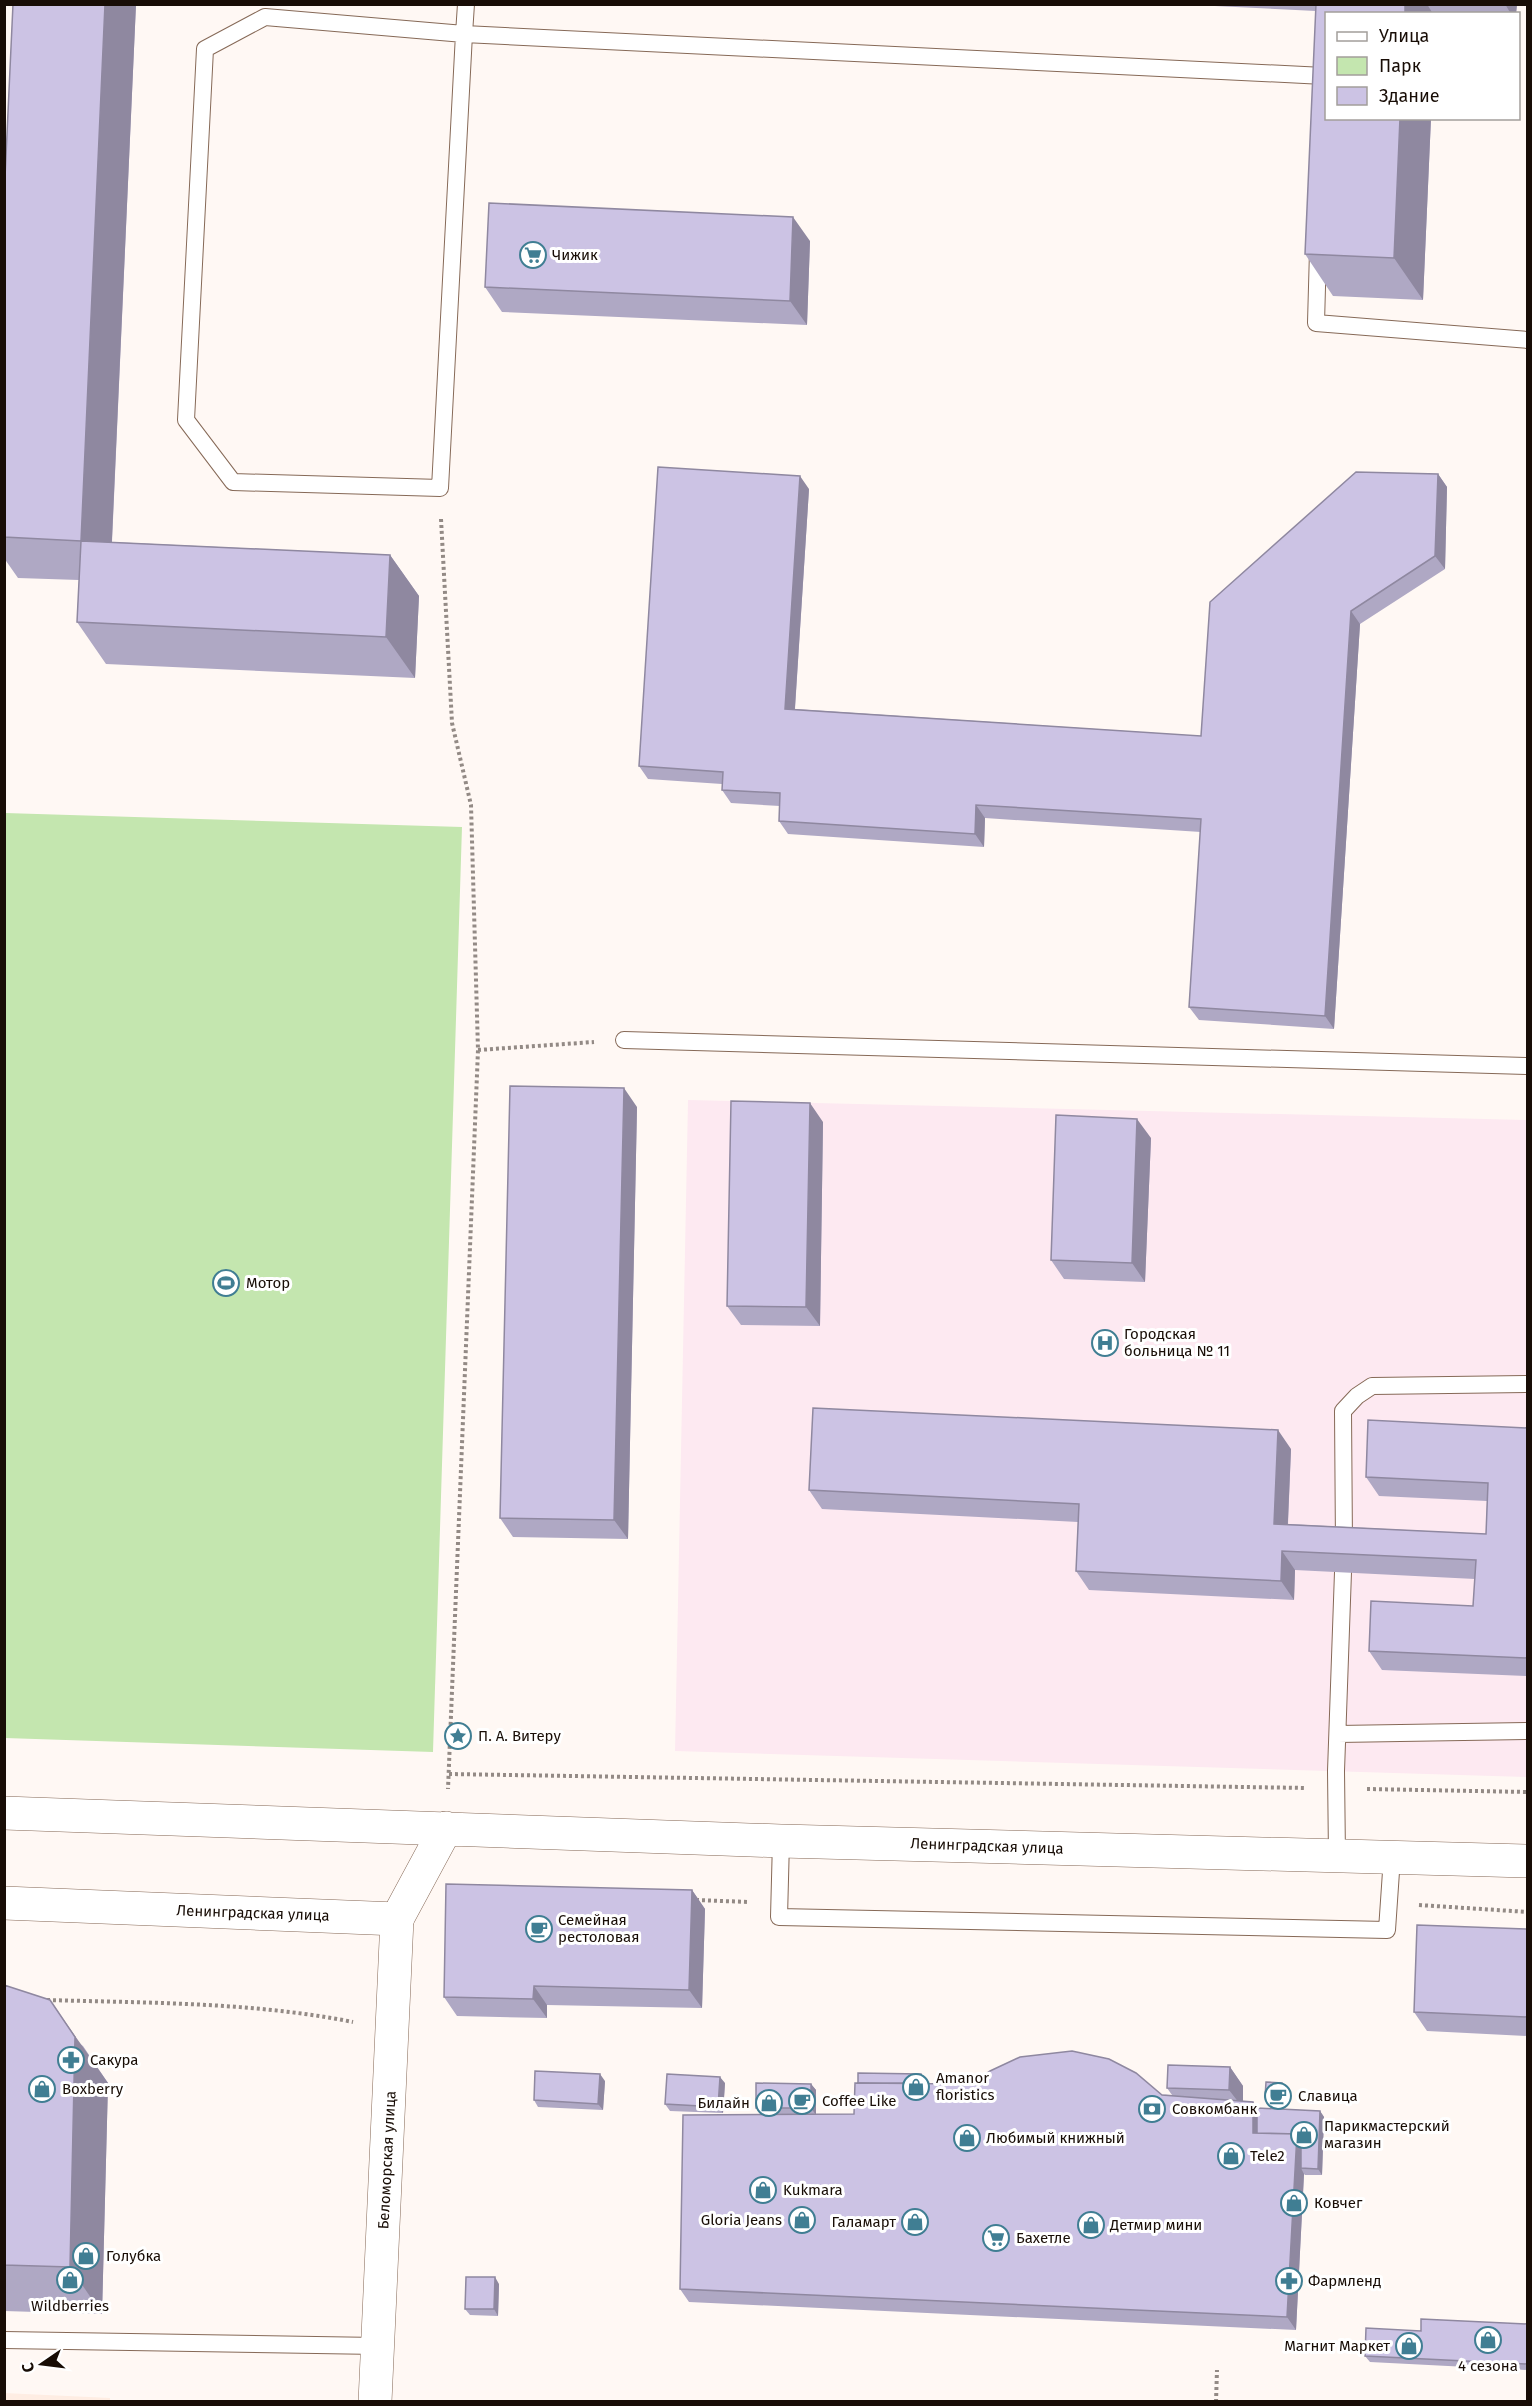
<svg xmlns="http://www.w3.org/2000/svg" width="1532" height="2406" font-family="'Fira Sans',sans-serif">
<rect width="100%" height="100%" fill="#fff8f4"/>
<path fill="#feede3" d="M 4,2393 L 110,2398 L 110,2401 L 5,2401 Z"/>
<path fill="#fde9f1" d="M 688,1100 L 1527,1120 L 1527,1777 L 675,1751 Z"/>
<path fill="#c4e6af" d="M 5,813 L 462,827 L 433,1752 L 5,1738 Z"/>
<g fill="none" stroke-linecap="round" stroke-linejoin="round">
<defs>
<path id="lane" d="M 466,4 L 464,34 L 1324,76 L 1324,87
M 265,17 L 464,34 L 440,488 L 233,482 L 186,420 L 205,49 Z
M 1318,251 L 1316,323 L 1528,340
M 624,1040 L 1528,1066
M 1344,1545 L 1343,1411 L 1357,1396 L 1372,1386 L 1528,1384
M 1338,1734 L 1528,1731
M 781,1841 L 779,1917 L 1387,1930 L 1392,1857
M 1337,1856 L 1336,1771 L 1343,1572
M 4,2340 L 378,2346"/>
<path id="secondary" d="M 375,2402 L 397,1919"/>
<path id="primary" d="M 4,1813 L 781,1841 L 1528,1861
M 4,1903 L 397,1919 L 446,1828"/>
</defs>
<use href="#lane" stroke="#866957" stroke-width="18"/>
<use href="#secondary" stroke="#866957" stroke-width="34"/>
<use href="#primary" stroke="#866957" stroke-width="34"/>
<path stroke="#938a85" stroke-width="4" stroke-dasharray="3 3" stroke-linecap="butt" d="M 441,519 L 452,723 L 471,805 L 478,1050 L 448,1789
M 478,1050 L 594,1042
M 449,1774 L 1306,1788
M 1367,1789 L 1528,1792
M 696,1900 L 749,1902
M 1419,1905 L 1528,1912
M 47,2000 C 149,2003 252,2002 353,2022
M 1216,2402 L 1217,2370"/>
<use href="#lane" stroke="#fff" stroke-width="16"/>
<use href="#secondary" stroke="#fff" stroke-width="33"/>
<use href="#primary" stroke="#fff" stroke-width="33"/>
</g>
<path fill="#afa8c4" d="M 13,4 L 136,4 L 112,542 L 390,555 L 419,596 L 415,678 L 106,664 L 77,622 L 79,580 L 18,578 L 4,558 L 4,199 Z
M 1173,4 L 1517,4 L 1516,14 L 1326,14 L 1326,118 L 1431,118 L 1423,300 L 1333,296 L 1305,254 L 1316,11 Z
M 810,241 L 807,325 L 502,312 L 485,287 Z
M 1438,474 L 1447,487 L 1445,569 L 1360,624 L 1334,1029 L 1199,1020 L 1189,1007 L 1201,832 L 985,818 L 984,847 L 788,834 L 779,821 L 780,806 L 731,803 L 722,790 L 722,784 L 648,779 L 639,766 L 809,489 L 795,709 L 1201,736 Z
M 637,1107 L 628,1539 L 513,1537 L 500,1518 Z
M 823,1122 L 820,1326 L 741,1325 L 727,1306 Z
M 1151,1138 L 1145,1282 L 1064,1279 L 1051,1260 Z
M 1527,1428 L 1527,1676 L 1382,1670 L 1369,1651 L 1473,1606 L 1475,1579 L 1295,1570 L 1294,1600 L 1089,1590 L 1076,1571 L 1078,1522 L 822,1509 L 809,1490 L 1291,1449 L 1288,1524 L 1486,1534 L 1487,1501 L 1379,1496 L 1366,1477 Z
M 692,1890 L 705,1909 L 702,2008 L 547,2005 L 547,2018 L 457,2016 L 444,1997 Z
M 1527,1929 L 1527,2036 L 1427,2031 L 1414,2012 Z
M 4,1985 L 83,2046 L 108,2083 L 102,2314 L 4,2311 Z
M 1230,2067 L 1243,2086 L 1243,2101 L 1253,2102 L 1257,2108 L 1320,2111 L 1324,2117 L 1322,2175 L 1305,2175 L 1304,2174 L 1296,2330 L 689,2302 L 680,2289 L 761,2115 L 756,2108 L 811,2084 L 816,2090 L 816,2114 L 854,2114 L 921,2074 L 925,2081 L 925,2084 L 1172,2095 L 1167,2088 Z
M 605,2081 L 603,2110 L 538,2107 L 534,2100 Z
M 725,2083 L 723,2113 L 670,2111 L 665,2104 Z
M 1282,2083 L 1287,2090 L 1286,2104 L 1270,2103 L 1265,2097 Z
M 499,2284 L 498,2316 L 470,2315 L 465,2309 Z
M 1527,2324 L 1527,2370 L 1370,2362 L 1365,2356 L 1421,2331 Z"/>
<path fill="#8f88a0" d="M 105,4 L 136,4 L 110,582 L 81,541 Z
M 1405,4 L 1427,4 L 1433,14 L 1405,14 Z
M 1505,4 L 1517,4 L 1516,14 L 1511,14 Z
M 1400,118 L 1431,118 L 1423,300 L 1394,258 Z
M 793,217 L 810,241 L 807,325 L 790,301 Z
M 1438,474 L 1447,487 L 1445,569 L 1435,556 Z
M 800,476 L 809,489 L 794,722 L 785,709 Z
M 390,555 L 419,596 L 415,678 L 386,637 Z
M 1351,611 L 1360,624 L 1334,1029 L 1325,1016 Z
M 976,805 L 985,818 L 984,847 L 975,834 Z
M 624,1088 L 637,1107 L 628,1539 L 614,1520 Z
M 810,1103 L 823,1122 L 820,1326 L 806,1307 Z
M 1137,1119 L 1151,1138 L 1145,1282 L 1132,1263 Z
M 1278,1430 L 1291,1449 L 1287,1542 L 1274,1524 Z
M 1282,1551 L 1295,1570 L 1294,1600 L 1281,1581 Z
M 692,1890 L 705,1909 L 702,2008 L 689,1990 Z
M 534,1986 L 547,2005 L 547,2018 L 533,1999 Z
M 50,2000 L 108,2083 L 102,2314 L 70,2267 Z
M 1230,2067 L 1243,2086 L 1243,2108 L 1229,2090 Z
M 600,2074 L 605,2081 L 603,2110 L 598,2104 Z
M 921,2074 L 925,2081 L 924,2095 L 920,2088 Z
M 720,2077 L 725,2083 L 723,2113 L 718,2107 Z
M 1282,2083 L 1287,2090 L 1286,2104 L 1281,2097 Z
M 811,2084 L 816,2090 L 816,2115 L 811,2108 Z
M 1253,2102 L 1262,2115 L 1262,2139 L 1253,2133 Z
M 1320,2111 L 1324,2117 L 1322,2175 L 1318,2169 Z
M 1297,2134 L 1306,2147 L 1301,2168 L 1304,2174 L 1296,2330 L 1287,2317 Z
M 495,2277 L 499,2284 L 498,2316 L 494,2309 Z"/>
<path fill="#ccc3e4" stroke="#8f88a0" stroke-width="1.5" d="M 13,4 L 105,4 L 81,541 L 4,537 L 4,199 Z
M 1316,4 L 1405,4 L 1405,14 L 1326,14 L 1326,118 L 1400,118 L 1394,258 L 1305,254 Z
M 489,203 L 793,217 L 790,301 L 485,287 Z
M 658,467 L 800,476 L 785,709 L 1201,736 L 1210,602 L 1356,472 L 1438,474 L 1435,556 L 1351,611 L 1325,1016 L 1189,1007 L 1201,819 L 976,805 L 975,834 L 779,821 L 780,793 L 722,790 L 723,772 L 639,766 Z
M 81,541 L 390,555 L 386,637 L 77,622 Z
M 510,1086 L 624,1088 L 614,1520 L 500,1518 Z
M 731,1101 L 810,1103 L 806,1307 L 727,1306 Z
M 1056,1115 L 1137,1119 L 1132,1263 L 1051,1260 Z
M 813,1408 L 1278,1430 L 1274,1524 L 1486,1534 L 1488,1483 L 1366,1477 L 1368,1420 L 1527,1428 L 1527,1658 L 1369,1651 L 1371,1601 L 1473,1606 L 1476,1560 L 1282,1551 L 1281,1581 L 1076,1571 L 1079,1504 L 809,1490 Z
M 446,1884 L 692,1890 L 689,1990 L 534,1986 L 533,1999 L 444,1997 Z
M 1417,1925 L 1527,1929 L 1527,2017 L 1414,2012 Z
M 4,1985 L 50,2000 L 75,2037 L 70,2267 L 4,2265 Z
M 1072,2051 L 1109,2059 L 1136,2073 L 1162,2095 L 1253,2102 L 1253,2133 L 1297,2134 L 1287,2317 L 680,2289 L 683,2115 L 854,2114 L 855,2083 L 972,2084 L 990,2071 L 1020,2057 Z
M 1168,2065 L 1230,2067 L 1229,2090 L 1167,2088 Z
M 535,2071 L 600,2074 L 598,2104 L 534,2100 Z
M 858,2073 L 921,2074 L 920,2083 L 858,2083 Z
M 667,2074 L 720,2077 L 718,2107 L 665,2104 Z
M 1266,2082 L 1282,2083 L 1281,2097 L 1265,2097 Z
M 756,2083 L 811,2084 L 811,2108 L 756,2108 Z
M 1257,2108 L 1320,2111 L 1318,2169 L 1301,2168 L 1301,2141 L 1297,2134 L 1257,2133 Z
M 466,2277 L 495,2277 L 494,2309 L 465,2309 Z
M 1421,2319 L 1527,2324 L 1527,2364 L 1365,2356 L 1366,2328 L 1421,2331 Z"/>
<defs>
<symbol id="supermarket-ring" viewBox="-11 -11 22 22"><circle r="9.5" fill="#fff" stroke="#407e93" stroke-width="1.5"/><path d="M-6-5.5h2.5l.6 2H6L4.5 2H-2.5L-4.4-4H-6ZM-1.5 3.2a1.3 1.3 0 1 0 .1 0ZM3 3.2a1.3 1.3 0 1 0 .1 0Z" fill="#407e93"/></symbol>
<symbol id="stadium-ring" viewBox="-11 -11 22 22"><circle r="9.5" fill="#fff" stroke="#407e93" stroke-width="1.5"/><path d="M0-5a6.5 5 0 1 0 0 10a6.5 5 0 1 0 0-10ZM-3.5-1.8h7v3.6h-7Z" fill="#407e93"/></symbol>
<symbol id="hospital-ring" viewBox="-11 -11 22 22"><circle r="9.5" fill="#fff" stroke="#407e93" stroke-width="1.5"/><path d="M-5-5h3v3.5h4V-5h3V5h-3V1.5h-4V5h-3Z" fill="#407e93"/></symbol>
<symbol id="sight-ring" viewBox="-11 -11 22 22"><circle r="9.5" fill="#fff" stroke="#407e93" stroke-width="1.5"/><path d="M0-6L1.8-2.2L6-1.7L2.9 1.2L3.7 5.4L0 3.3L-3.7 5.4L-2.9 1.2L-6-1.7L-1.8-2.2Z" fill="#407e93"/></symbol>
<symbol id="cafe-ring" viewBox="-11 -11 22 22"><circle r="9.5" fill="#fff" stroke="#407e93" stroke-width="1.5"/><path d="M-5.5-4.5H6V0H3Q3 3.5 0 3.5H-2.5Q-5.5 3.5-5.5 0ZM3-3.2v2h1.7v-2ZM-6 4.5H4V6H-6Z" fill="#407e93"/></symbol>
<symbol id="pharmacy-ring" viewBox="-11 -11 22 22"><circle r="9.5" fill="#fff" stroke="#407e93" stroke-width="1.5"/><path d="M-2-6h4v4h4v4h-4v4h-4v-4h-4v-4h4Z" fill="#407e93"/></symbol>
<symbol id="shop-ring" viewBox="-11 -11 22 22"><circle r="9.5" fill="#fff" stroke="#407e93" stroke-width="1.5"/><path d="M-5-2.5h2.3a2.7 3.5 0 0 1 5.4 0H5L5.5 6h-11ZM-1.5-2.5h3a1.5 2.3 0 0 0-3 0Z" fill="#407e93"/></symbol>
<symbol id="bank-ring" viewBox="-11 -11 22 22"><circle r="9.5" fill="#fff" stroke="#407e93" stroke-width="1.5"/><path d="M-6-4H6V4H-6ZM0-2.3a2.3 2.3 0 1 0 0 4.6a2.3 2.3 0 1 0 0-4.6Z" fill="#407e93"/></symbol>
</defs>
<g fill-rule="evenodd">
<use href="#supermarket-ring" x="518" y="240" width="30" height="30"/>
<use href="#stadium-ring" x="211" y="1268" width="30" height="30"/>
<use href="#hospital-ring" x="1090" y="1328" width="30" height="30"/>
<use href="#sight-ring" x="443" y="1721" width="30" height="30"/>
<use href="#cafe-ring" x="524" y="1914" width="30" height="30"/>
<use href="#pharmacy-ring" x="56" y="2045" width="30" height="30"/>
<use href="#shop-ring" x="901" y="2072" width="30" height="30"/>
<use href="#shop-ring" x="27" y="2074" width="30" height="30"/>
<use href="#cafe-ring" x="1263" y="2081" width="30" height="30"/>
<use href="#cafe-ring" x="787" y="2086" width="30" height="30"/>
<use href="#shop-ring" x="754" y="2088" width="30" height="30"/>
<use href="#bank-ring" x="1137" y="2094" width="30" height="30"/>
<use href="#shop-ring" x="1289" y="2120" width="30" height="30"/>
<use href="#shop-ring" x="952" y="2123" width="30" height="30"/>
<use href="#shop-ring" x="1216" y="2141" width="30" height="30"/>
<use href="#shop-ring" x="748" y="2175" width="30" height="30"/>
<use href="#shop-ring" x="1279" y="2188" width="30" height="30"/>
<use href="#shop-ring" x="787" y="2205" width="30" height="30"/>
<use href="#shop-ring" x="900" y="2207" width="30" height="30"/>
<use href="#shop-ring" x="1076" y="2210" width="30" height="30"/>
<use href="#supermarket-ring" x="981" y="2223" width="30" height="30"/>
<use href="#shop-ring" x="71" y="2241" width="30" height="30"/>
<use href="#shop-ring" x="55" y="2265" width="30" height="30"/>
<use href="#pharmacy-ring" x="1274" y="2266" width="30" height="30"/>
<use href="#shop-ring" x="1473" y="2325" width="30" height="30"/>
<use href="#shop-ring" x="1394" y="2331" width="30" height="30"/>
</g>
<g text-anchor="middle" stroke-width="6" stroke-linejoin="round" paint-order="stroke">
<g font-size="15" fill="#180d06" stroke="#fff" text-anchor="start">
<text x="552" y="260">Чижик</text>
<text x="246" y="1288">Мотор</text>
<text x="1124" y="1339">Городская<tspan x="1124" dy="17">больница № 11</tspan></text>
<text x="478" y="1741">П. А. Витеру</text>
<text x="558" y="1925">Семейная<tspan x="558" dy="17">рестоловая</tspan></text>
<text x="90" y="2065">Сакура</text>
<text x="936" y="2083">Amanor<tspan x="936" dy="17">floristics</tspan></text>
<text x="62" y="2094">Boxberry</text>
<text x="1298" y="2101">Славица</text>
<text x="822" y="2106">Coffee Like</text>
<text x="750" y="2108" text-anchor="end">Билайн</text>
<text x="1172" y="2114">Совкомбанк</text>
<text x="1324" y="2131">Парикмастерский<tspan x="1324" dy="17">магазин</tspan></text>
<text x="986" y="2143">Любимый книжный</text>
<text x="1250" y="2161">Tele2</text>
<text x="783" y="2195">Kukmara</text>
<text x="1314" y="2208">Ковчег</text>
<text x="782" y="2225" text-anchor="end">Gloria Jeans</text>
<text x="896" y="2227" text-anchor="end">Галамарт</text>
<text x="1110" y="2230">Детмир мини</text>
<text x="1016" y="2243">Бахетле</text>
<text x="106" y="2261">Голубка</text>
<text x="1308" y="2286">Фармленд</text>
<text x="70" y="2311" text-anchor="middle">Wildberries</text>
<text x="1390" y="2351" text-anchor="end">Магнит Маркет</text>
<text x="1488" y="2371" text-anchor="middle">4 сезона</text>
</g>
<g font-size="15" fill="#180d06" stroke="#fff">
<text transform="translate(987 1846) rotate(2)" y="5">Ленинградская улица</text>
<text transform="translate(253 1913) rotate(2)" y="5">Ленинградская улица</text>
<text transform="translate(387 2160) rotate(-87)" y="5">Беломорская улица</text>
</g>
</g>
<rect width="1532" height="2406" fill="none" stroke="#180d06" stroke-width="12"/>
<rect x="1325" y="12" width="195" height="108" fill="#ffffff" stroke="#a39e9b" stroke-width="1.5"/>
<rect x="1337" y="32" width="30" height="9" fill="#ffffff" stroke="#a39e9b" stroke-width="1.5"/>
<text x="1379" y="42" font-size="18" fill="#180d06">Улица</text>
<rect x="1337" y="57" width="30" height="18" fill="#c4e6af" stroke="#a39e9b" stroke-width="1.5"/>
<text x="1379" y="72" font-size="18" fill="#180d06">Парк</text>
<rect x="1337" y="87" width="30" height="18" fill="#ccc3e4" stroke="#a39e9b" stroke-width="1.5"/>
<text x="1379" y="102" font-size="18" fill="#180d06">Здание</text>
<g transform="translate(42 2364) rotate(256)" stroke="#ffffff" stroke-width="4.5" paint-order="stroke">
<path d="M0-4.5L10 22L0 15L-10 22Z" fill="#180d06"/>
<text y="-9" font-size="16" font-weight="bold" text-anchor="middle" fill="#180d06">С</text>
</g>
</svg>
